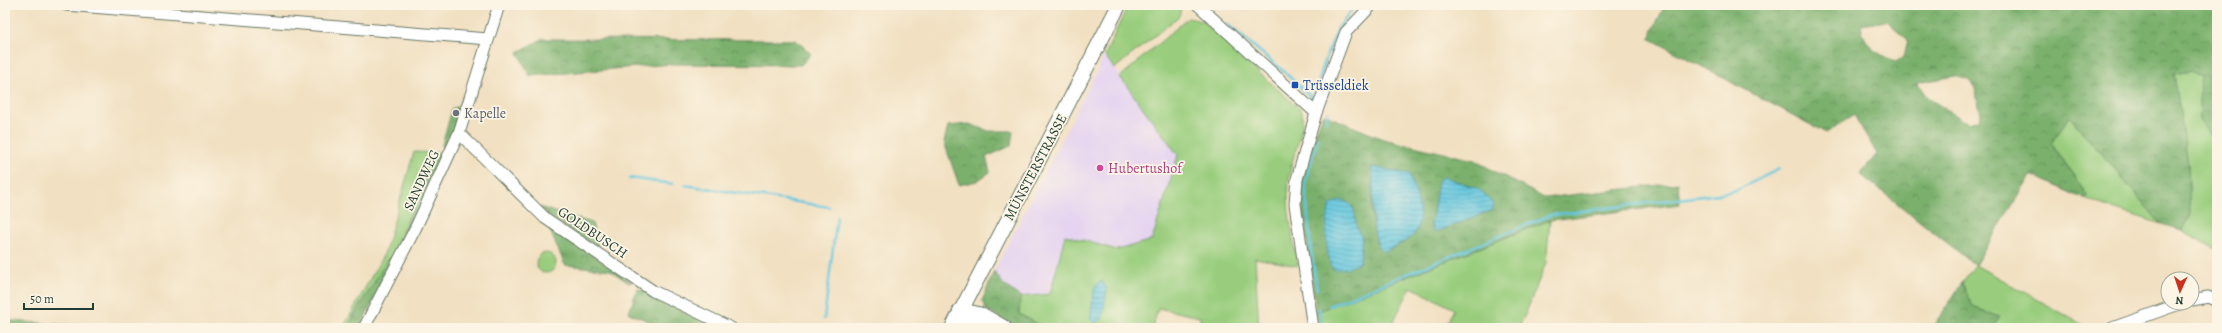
<svg xmlns="http://www.w3.org/2000/svg" width="2222" height="333" font-family="Alegreya,serif">
<defs>
<pattern id="forest-crowns" width="20" height="18" patternUnits="userSpaceOnUse"><rect width="20" height="18" fill="#7ab06c"/><path d="M2 6a3 3 0 1 1 6 0M12 15a3 3 0 1 1 6 0" fill="none" stroke="#63905a"/></pattern>
<pattern id="water-rules" width="6" height="5" patternUnits="userSpaceOnUse"><rect width="6" height="5" fill="#61c6df"/><path d="M0 2.5h6" fill="none" stroke="#4fa2b6"/></pattern>
</defs>
<rect width="100%" height="100%" fill="#fcf5e5"/>
<filter id="ink" filterUnits="userSpaceOnUse"><feTurbulence type="fractalNoise" baseFrequency=".025" numOctaves="2"/><feDisplacementMap in="SourceGraphic" scale="8" xChannelSelector="R" yChannelSelector="G"/><feConvolveMatrix kernelMatrix="1 2 1 2 8 2 1 2 1" color-interpolation-filters="sRGB"/></filter>
<filter id="wash" filterUnits="userSpaceOnUse"><feTurbulence type="fractalNoise" baseFrequency=".012" numOctaves="4" result="noise"/><feDisplacementMap in="SourceGraphic" scale="16" xChannelSelector="R" yChannelSelector="G"/><feGaussianBlur stdDeviation="0.9" result="paint"/><feColorMatrix in="noise" values="0 0 0 0 0 0 0 0 0 0 0 0 0 0 0 0 0 1.4 0 .05"/><feComposite in="paint" operator="in"/></filter>
<g filter="url(#wash)">
<rect width="100%" height="100%" fill="#f1e0c1"/>
<path fill="#e5d3f1" d="M 1105,55 L 1178,155 L 1152,240 L 1117,250 L 1065,235 L 1050,295 L 1020,297 L 1003,284 L 994,271 Z"/>
<path fill="#99cd7d" stroke="#5c8558" d="M 1128,5 L 1182,5 L 1179,16 L 1114,69 L 1105,55 Z
M 1188,18 L 1202,21 L 1302,111 C 1305,134 1292,154 1289,177 C 1285,207 1293,237 1298,266 L 1255,258 L 1259,328 L 1200,328 L 1200,317 L 1158,308 L 1153,328 L 1045,328 L 1019,314 L 1020,297 L 1050,294 L 1065,235 L 1117,250 L 1152,240 L 1178,155 L 1120,77 Z
M 2190,71 L 2201,76 L 2202,79 L 2199,102 L 2200,120 L 2217,147 L 2217,250 L 2182,230 L 2190,217 L 2188,163 L 2174,74 Z
M 2069,116 L 2161,224 L 2084,199 L 2088,197 L 2052,143 Z
M 414,152 L 439,153 L 402,231 L 406,241 L 394,263 L 362,300 L 347,328 L 343,328 L 385,252 Z
M 1550,220 L 1546,263 L 1525,315 L 1518,328 L 1445,328 L 1454,309 L 1411,287 L 1390,328 L 1320,328 L 1316,312 Z
M536 263a10 10 0 1 1 20 0a10 10 0 1 1-20 0Z
M 1975,265 L 2089,328 L 1992,328 L 2000,317 L 1973,307 L 1962,283 Z"/>
<path fill="url(#forest-crowns)" stroke="#4c7650" fill-rule="evenodd" d="M 1665,5 L 1945,5 L 1946,9 L 1950,10 L 1953,5 L 2217,5 L 2217,147 L 2200,120 L 2199,102 L 2201,76 L 2190,71 L 2174,74 L 2188,163 L 2190,217 L 2182,230 L 2161,224 L 2069,116 L 2052,144 L 2088,197 L 2084,199 L 2031,175 L 1975,265 L 1860,174 L 1877,154 L 1854,115 L 1826,133 L 1649,38 ZM 1887,21 L 1908,40 L 1904,56 L 1896,62 C 1878,54 1864,46 1861,25 ZM 1955,76 L 1969,80 L 1974,85 L 1981,114 L 1979,120 L 1968,123 L 1928,98 L 1917,83 Z
M 542,39 L 796,40 L 811,54 L 801,65 L 672,64 L 530,76 L 518,52 Z
M 463,104 L 461,120 L 459,111 L 457,110 L 453,112 L 456,120 L 459,123 L 450,144 L 443,147 L 442,145 L 452,109 Z
M 1323,114 L 1383,139 L 1474,160 L 1544,198 L 1678,183 L 1680,204 L 1550,220 L 1316,312 L 1302,205 L 1301,185 L 1305,164 ZM 1373,174 L 1414,192 C 1418,209 1424,226 1409,239 C 1402,245 1391,247 1384,252 L 1376,242 L 1372,211 ZM 1438,181 L 1492,210 L 1439,231 L 1431,226 ZM 1353,206 L 1356,229 L 1362,237 L 1360,262 L 1329,261 Z
M 969,124 L 989,131 L 1013,131 L 1011,146 L 986,157 L 990,172 L 977,181 L 959,185 L 944,142 L 948,126 Z
M 439,153 L 444,158 L 406,241 L 399,241 Z
M 539,207 L 592,223 L 599,249 L 547,214 Z
M 547,224 L 632,282 L 629,283 L 610,270 L 565,265 Z
M 394,258 L 394,263 L 359,328 L 347,328 L 388,259 Z
M 994,271 L 1003,284 L 1020,297 L 1019,314 L 1045,328 L 1018,328 L 986,310 L 982,301 Z
M 1962,283 L 1973,307 L 2000,317 L 1992,328 L 1932,328 Z
M 637,289 L 644,290 L 718,328 L 665,328 L 629,313 Z
M 5,321 L 12,321 L 111,328 L 5,328 Z"/>
<path fill="url(#water-rules)" stroke="#40828a" d="M 1371,167 L 1409,174 C 1416,193 1429,225 1409,239 C 1401,244 1392,247 1384,252 C 1366,240 1377,187 1371,167 Z
M 1444,177 L 1479,189 L 1494,205 L 1492,210 L 1439,231 L 1434,231 L 1431,226 L 1438,181 Z
M 1340,200 C 1363,205 1349,220 1362,237 L 1360,262 C 1351,268 1343,270 1333,269 C 1324,251 1325,223 1330,205 Z
M 1102,281 L 1107,289 L 1102,319 L 1094,323 L 1090,319 L 1095,286 Z"/>
<g fill="none" stroke-linecap="round" stroke-linejoin="round">
<path stroke="#61c6df" stroke-width="2.5" d="M 1227,24 L 1282,70 L 1313,99
M 1313,99 L 1328,52 L 1338,29 L 1355,5
M 1326,121 L 1328,112
M 629,178 L 673,184
M 685,185 L 829,207
M 1317,289 L 1311,251 L 1305,183 L 1318,138
M 1329,306 L 1551,215 L 1718,194 L 1737,190 L 1779,169
M 1319,309 L 1323,328
M 824,319 L 837,217"/>
</g>
</g>
<g filter="url(#ink)">
<g fill="none" stroke-linecap="round" stroke-linejoin="round">
<defs>
<path id="minor" d="M 66,5 L 488,39
M 1198,5 L 1316,113
M 459,133 L 545,218 L 653,291 L 731,328
M 2192,300 L 2208,297 L 2217,301
M 364,328 L 416,227 L 459,133 L 499,5
M 1313,328 L 1295,204 L 1297,179 L 1316,113 L 1346,32 L 1372,5
M 2112,328 L 2182,303"/>
<path id="major" d="M 952,328 L 1119,5"/>
<path id="highway" d="M 961,311 L 982,316 L 1003,328
M 961,311 L 968,323 L 974,328"/>
</defs>
<use href="#minor" stroke="#687665" stroke-width="13"/>
<use href="#major" stroke="#687665" stroke-width="16"/>
<use href="#highway" stroke="#687665" stroke-width="18"/>
<use href="#minor" stroke="#fff" stroke-width="11"/>
<use href="#major" stroke="#fff" stroke-width="14"/>
<use href="#highway" stroke="#fff" stroke-width="16"/>
</g>
</g>
<rect fill="#1a4fb4" stroke="#fcf5e5" stroke-width="1.5" x="1291" y="81" width="8" height="8" rx="2"/>
<circle fill="#6b7280" stroke="#fcf5e5" stroke-width="1.5" cx="456" cy="113" r="4"/>
<circle fill="#d1479c" stroke="#fcf5e5" stroke-width="1.5" cx="1100" cy="168" r="4"/>
<g text-anchor="middle" stroke-width="3.5" stroke-linejoin="round" paint-order="stroke">
<g font-size="14" fill="#164399" stroke="#fcf5e5" text-anchor="start">
<text x="1303" y="90">Trüsseldiek</text>
</g>
<g font-size="14" fill="#5b616d" stroke="#fcf5e5" text-anchor="start">
<text x="464" y="118">Kapelle</text>
</g>
<g font-size="14" fill="#1f3d34" stroke="#fcf5e5">
<text transform="translate(1035 167) rotate(-62)" y="5">MÜNSTERSTRASSE</text>
<text transform="translate(421 180) rotate(-65)" y="5">SANDWEG</text>
<text transform="translate(593 232) rotate(34)" y="5">GOLDBUSCH</text>
</g>
<g font-size="14" fill="#b23c85" stroke="#fcf5e5" text-anchor="start">
<text x="1108" y="173">Hubertushof</text>
</g>
</g>
<rect width="2222" height="333" fill="none" stroke="#fcf5e5" stroke-width="20"/>
<g transform="translate(2180 291) rotate(183)"><circle r="19" fill="#fcf5e5" stroke="#a4ab9e"/>
<path d="M0-3L7 15L0 10L-7 15Z" fill="#c8321e"/>
<text y="-6" font-size="11" font-weight="bold" text-anchor="middle" fill="#1f3d34">N</text>
</g>
<path d="M24 303v6h69v-6" fill="none" stroke="#1f3d34" stroke-width="2"/>
<text x="30" y="303" font-size="12" fill="#1f3d34" stroke="#fcf5e5" stroke-width="3" paint-order="stroke">50 m</text>
</svg>
